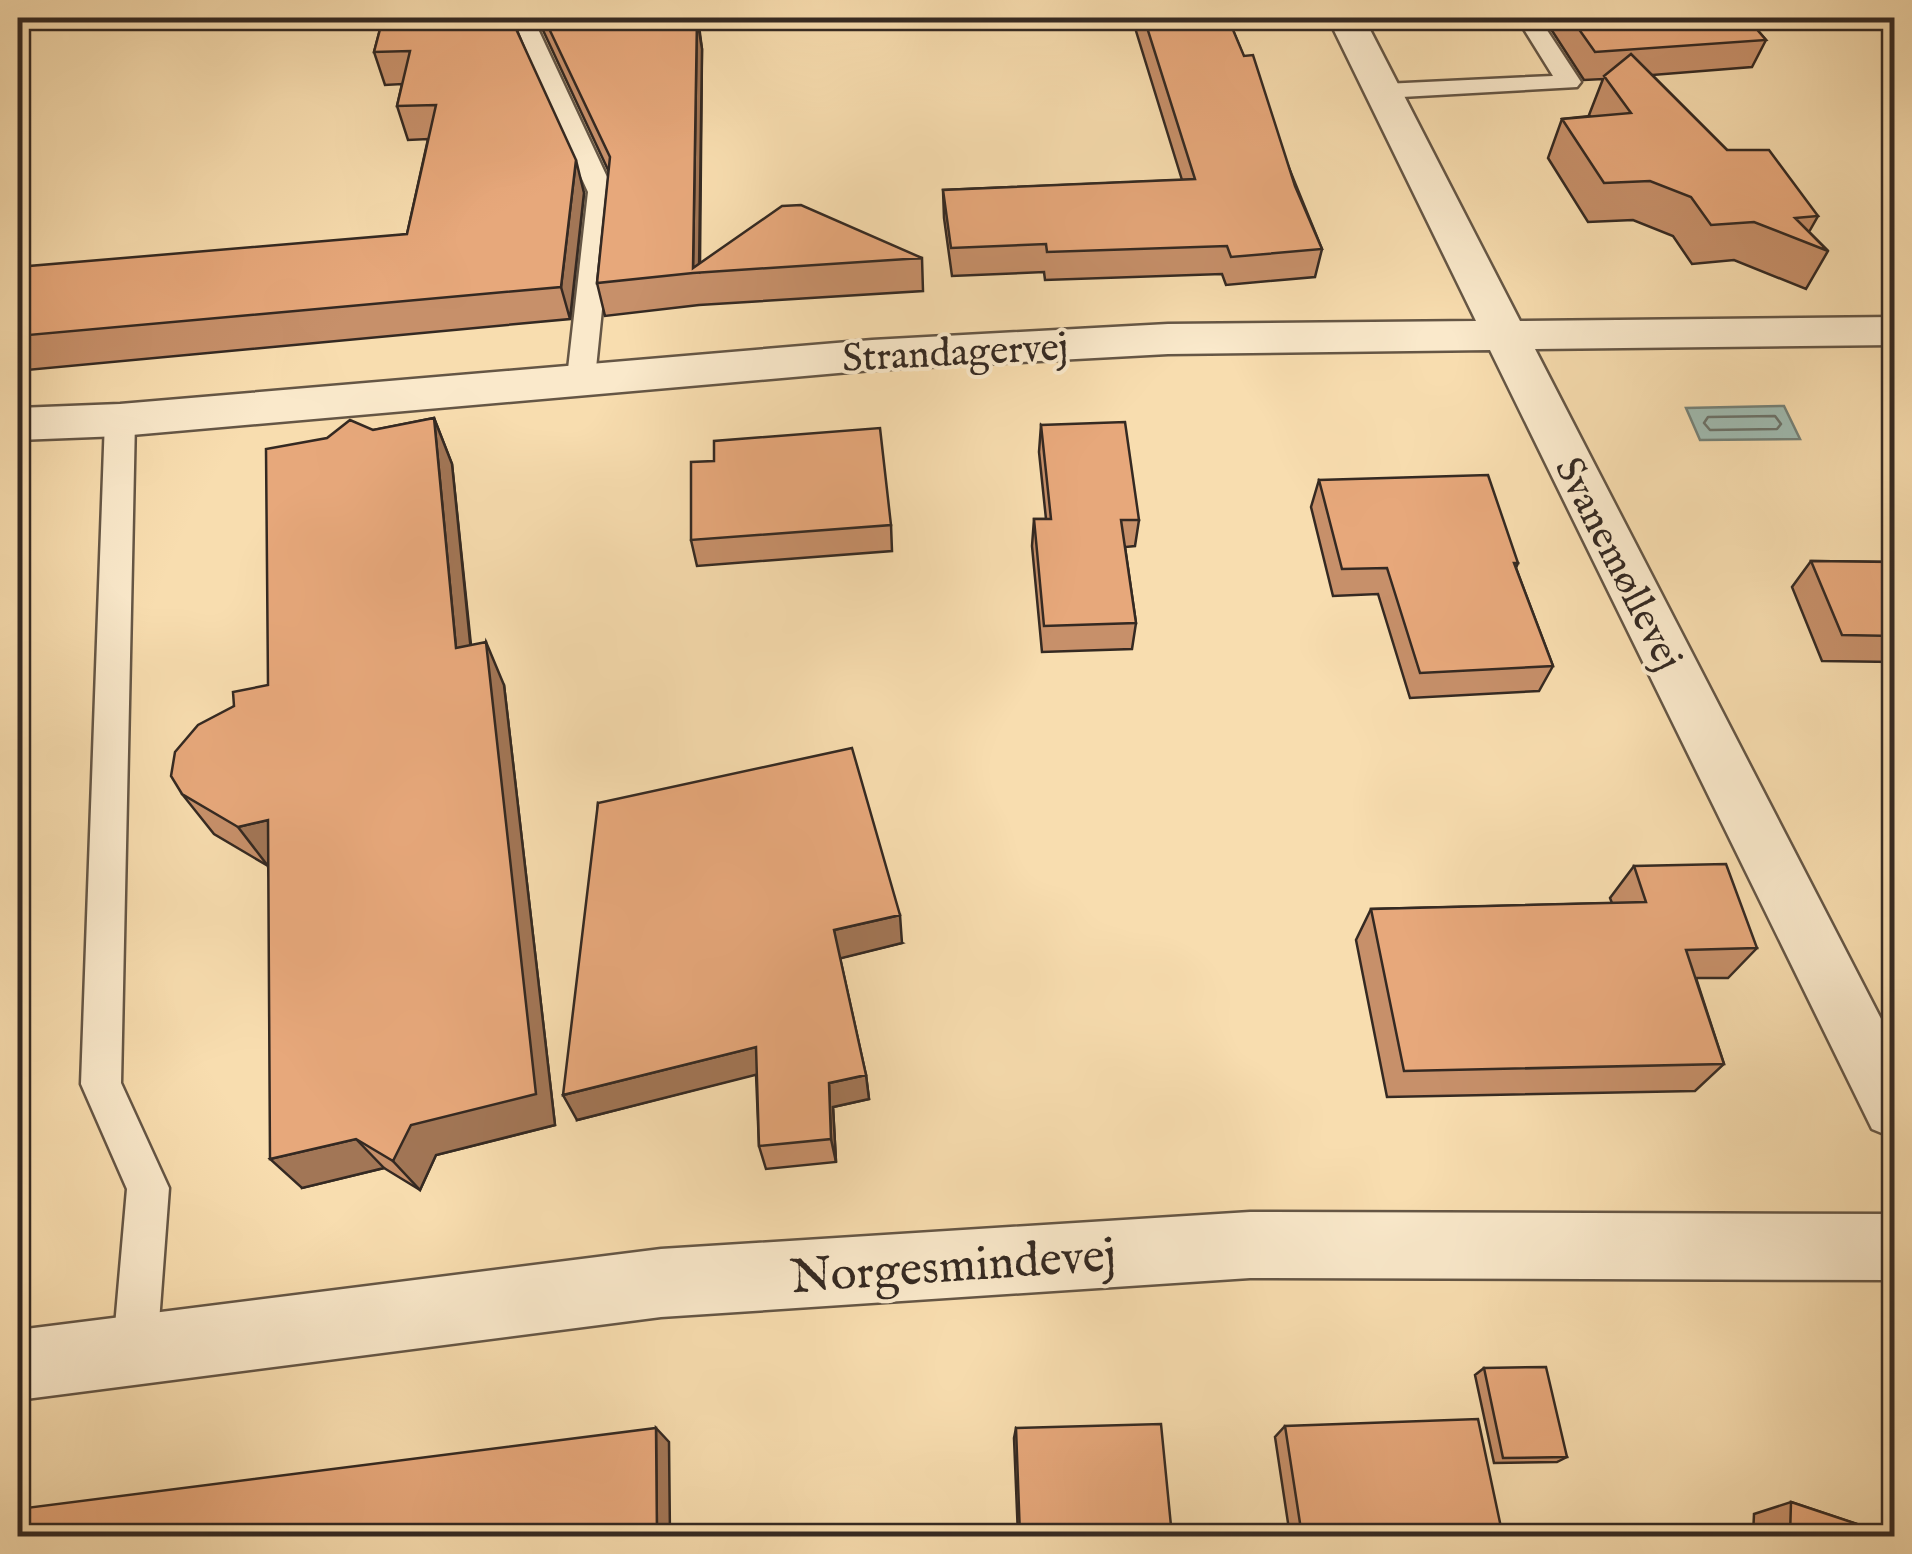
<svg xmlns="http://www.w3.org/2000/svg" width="1912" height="1554" font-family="'IM FELL English',serif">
<rect width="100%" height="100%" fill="#f8ddaf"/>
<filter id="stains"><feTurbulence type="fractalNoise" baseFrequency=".002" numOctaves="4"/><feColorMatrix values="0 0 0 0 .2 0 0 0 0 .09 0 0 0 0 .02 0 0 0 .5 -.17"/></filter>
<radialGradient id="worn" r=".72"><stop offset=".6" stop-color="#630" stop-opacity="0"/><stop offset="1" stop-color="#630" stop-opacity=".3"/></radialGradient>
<path fill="#9fbbb1" stroke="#748178" stroke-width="2.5" d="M 1784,406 L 1800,439 L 1700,440 L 1686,408 Z"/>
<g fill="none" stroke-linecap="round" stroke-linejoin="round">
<path stroke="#6a726a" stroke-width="2.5" d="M 1775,416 L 1781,424 L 1777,429 L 1710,430 L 1704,423 L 1708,417 Z"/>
<defs>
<path id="service" d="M 517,18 L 539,18 L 538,29 L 614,192 L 595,378 L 591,385 L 571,385 L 567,378 L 588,192 L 514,29 Z
M 1517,18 L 1539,18 L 1581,82 L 1577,87 L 1384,98 L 1372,91 L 1384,84 L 1553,76 Z
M 120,410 L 130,413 L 135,420 L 121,1083 L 169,1188 L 157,1349 L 151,1365 L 135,1371 L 119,1365 L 113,1349 L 127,1189 L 81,1084 L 105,420 L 110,413 Z"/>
<path id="minor" d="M 1328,18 L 1364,18 L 1520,321 L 1894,317 L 1894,345 L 1535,349 L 1894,1044 L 1894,1138 L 1872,1129 L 1490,350 L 1168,354 L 872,370 L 120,436 L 18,440 L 18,408 L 120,404 L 872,340 L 1168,324 L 1476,321 Z
M 1250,1212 L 1894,1214 L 1894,1280 L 1250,1278 L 661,1317 L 18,1400 L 18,1330 L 661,1249 Z"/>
</defs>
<use href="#service" stroke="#655645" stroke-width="5"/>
<use href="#minor" stroke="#655645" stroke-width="5"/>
<use href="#service" fill="#fae9cb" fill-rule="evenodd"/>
<use href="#minor" fill="#fae9cb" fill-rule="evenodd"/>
</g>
<path fill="#c7906a" stroke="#342922" stroke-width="2.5" d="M 383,18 L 516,18 L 514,23 L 584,193 L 570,319 L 27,370 L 18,355 L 18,300 L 407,234 L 428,139 L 408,140 L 397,106 L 402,84 L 385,85 L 374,52 Z
M 539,18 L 698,18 L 702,49 L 700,264 L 922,258 L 923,291 L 699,305 L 605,316 L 597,283 L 609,172 L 542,28 Z
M 1132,18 L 1228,18 L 1322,249 L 1315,277 L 1226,285 L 1222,274 L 1045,280 L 1044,272 L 952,276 L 944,218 L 943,190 L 1182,180 Z
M 1552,18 L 1747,18 L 1766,40 L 1752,67 L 1652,75 L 1727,150 L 1818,216 L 1809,232 L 1828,251 L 1806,289 L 1734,260 L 1692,264 L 1673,236 L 1633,220 L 1588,222 L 1548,158 L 1562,119 L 1590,116 L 1589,115 L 1603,79 L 1584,80 L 1549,26 Z
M 434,418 L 452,464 L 471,645 L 504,685 L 555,1125 L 436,1155 L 420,1190 L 384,1168 L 302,1188 L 268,866 L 214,834 L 182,794 L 234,706 L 268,685 L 373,430 Z
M 1041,425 L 1139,520 L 1135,546 L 1125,547 L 1136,623 L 1132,649 L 1042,652 L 1032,546 L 1034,519 L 1046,519 L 1039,452 Z
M 714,461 L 891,525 L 892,551 L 697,566 L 691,540 Z
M 1319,480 L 1518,563 L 1516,568 L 1553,666 L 1539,691 L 1410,698 L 1378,594 L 1333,596 L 1311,507 Z
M 1811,561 L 1894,562 L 1894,662 L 1822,661 L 1792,587 Z
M 598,803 L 902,943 L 840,958 L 866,1075 L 869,1099 L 833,1107 L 836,1162 L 766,1169 L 759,1146 L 756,1074 L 577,1120 Z
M 1634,866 L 1757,948 L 1728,978 L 1696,978 L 1724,1064 L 1695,1091 L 1387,1097 L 1356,940 L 1371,909 L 1612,903 L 1610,898 Z
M 1484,1368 L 1567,1457 L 1557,1462 L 1494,1463 L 1475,1375 Z
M 1285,1426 L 1502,1532 L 1490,1536 L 1290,1536 L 1275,1437 Z
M 1016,1428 L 1172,1536 L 1018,1536 L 1014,1438 Z
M 1791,1502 L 1893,1536 L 1753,1536 L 1754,1514 Z"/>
<path fill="#a27656" stroke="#342922" stroke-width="2.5" d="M 697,18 L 702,49 L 699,272 L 693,268 Z
M 576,160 L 584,193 L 570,319 L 561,287 Z
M 434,418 L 452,464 L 475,691 L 456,648 Z
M 486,642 L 504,685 L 555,1125 L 436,1155 L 420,1190 L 393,1161 Z
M 268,820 L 297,859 L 268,866 L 238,827 Z
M 900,915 L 902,943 L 838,959 L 834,930 Z
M 756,1047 L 763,1073 L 577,1120 L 563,1095 Z
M 866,1075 L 869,1099 L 833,1107 L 836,1162 L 831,1139 L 829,1083 Z
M 356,1139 L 384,1168 L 302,1188 L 270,1159 Z
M 656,1428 L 669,1442 L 670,1536 L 657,1536 Z"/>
<path fill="#e7a87b" stroke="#342922" stroke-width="2.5" d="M 383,18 L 511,18 L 576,160 L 561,287 L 18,336 L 18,300 L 29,266 L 407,234 L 436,105 L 397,106 L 410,51 L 374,52 Z
M 544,18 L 697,18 L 693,268 L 782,206 L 801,205 L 922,258 L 693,273 L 597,283 L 610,157 Z
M 1144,18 L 1228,18 L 1244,56 L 1253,55 L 1295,186 L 1322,249 L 1231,257 L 1227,246 L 1047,252 L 1046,244 L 951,248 L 943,190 L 1195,179 Z
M 1571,18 L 1747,18 L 1766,40 L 1595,52 Z
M 1631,54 L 1727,150 L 1769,150 L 1818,216 L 1795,218 L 1828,251 L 1754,222 L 1711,225 L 1691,197 L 1650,181 L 1604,183 L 1562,119 L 1631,113 L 1604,76 Z
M 434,418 L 456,648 L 486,642 L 536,1094 L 411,1125 L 393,1161 L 356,1139 L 270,1159 L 268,820 L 238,827 L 182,794 L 171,776 L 175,752 L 198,725 L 234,706 L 233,692 L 268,685 L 266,449 L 327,438 L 350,420 L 373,430 Z
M 1125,422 L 1139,520 L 1121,520 L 1136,623 L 1044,626 L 1034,519 L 1051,519 L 1041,425 Z
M 880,428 L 891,525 L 691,540 L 691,462 L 714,461 L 714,441 Z
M 1488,475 L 1518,563 L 1514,563 L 1553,666 L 1420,673 L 1387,568 L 1342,569 L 1319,480 Z
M 1811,561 L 1894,562 L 1894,636 L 1842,635 Z
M 852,748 L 900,915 L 834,930 L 866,1075 L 829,1083 L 831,1139 L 759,1146 L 756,1047 L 563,1095 L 598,803 Z
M 1726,864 L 1757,948 L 1686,950 L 1724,1064 L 1404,1071 L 1371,909 L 1646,902 L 1634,866 Z
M 1546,1367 L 1567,1457 L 1503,1458 L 1484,1368 Z
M 1478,1419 L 1502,1532 L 1466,1534 L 1466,1536 L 1302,1536 L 1285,1426 Z
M 1161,1424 L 1172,1536 L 1020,1536 L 1016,1428 Z
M 656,1428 L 657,1536 L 18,1536 L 18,1509 Z
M 1791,1502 L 1893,1536 L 1790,1536 Z"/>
<g text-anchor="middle" stroke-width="8" stroke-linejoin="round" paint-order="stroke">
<g font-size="40" fill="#342922" stroke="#fae9cb">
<text transform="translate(955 351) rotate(-3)" y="14">Strandagervej</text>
<text transform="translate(1620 563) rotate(63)" y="14">Svanemøllevej</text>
</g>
<g font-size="48" fill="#342922" stroke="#fae9cb">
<text transform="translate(953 1264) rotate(-4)" y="17">Norgesmindevej</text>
</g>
</g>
<rect width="1912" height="1554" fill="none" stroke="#f8ddaf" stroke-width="60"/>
<rect x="20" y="20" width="1872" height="1514" fill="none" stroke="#342922" stroke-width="5"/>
<rect x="30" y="30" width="1852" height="1494" fill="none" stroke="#342922" stroke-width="2.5"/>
<rect width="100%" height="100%" filter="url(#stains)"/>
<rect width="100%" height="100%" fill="url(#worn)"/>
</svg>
